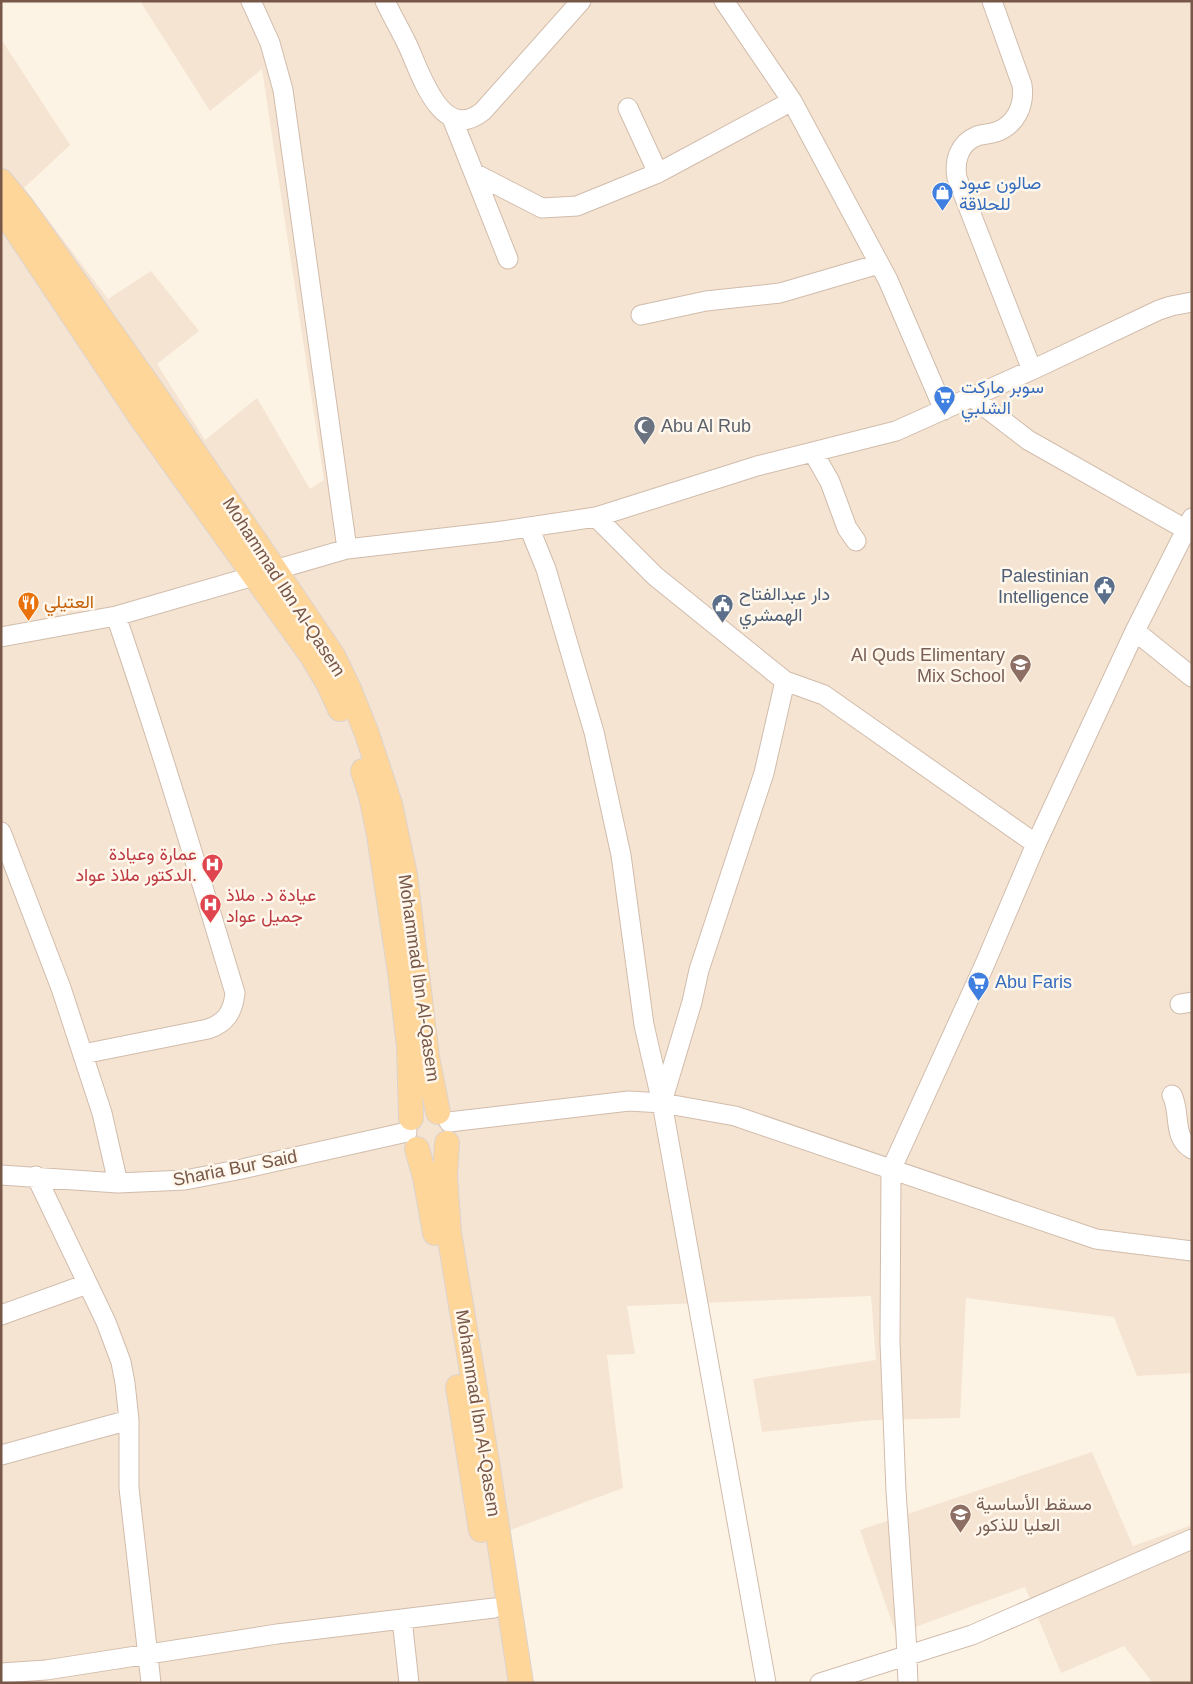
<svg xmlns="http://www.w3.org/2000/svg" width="1193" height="1684" font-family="Helvetica,Vazirmatn,sans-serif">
<rect width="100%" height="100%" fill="#fdf3e4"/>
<path fill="#f5e4d2" d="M 140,1 L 1192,1 L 1192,1373 L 1137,1376 L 1114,1317 L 966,1298 L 960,1418 L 873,1420 L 762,1432 L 753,1379 L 876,1360 L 871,1296 L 627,1306 L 635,1354 L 607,1355 L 623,1488 L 505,1532 L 515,1683 L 1,1683 L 1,39 L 70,145 L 24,188 L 108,299 L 151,271 L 199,331 L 157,364 L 205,440 L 257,398 L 310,489 L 324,480 L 262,69 L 210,111 Z
M 1092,1452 L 1133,1546 L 1192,1525 L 1192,1683 L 1153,1683 L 1124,1646 L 1061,1673 L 1025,1587 L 896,1634 L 860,1530 Z"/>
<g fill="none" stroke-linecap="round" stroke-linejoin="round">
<defs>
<path id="minor" d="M 251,1 L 270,43 L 283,90 L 347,549
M 385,1 C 392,16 401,31 408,46 C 420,72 442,145 483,111 L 581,1
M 724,1 L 792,101 L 888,280 L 944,410
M 992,1 L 1022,85 C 1025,105 1016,125 996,132 C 990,134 983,134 977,136 C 959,143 954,161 957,178 L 1032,370
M 628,108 L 658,173
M 452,118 L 508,259
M 474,173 L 542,208 L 577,206 L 658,173 L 792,101
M 641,315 L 706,301 L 780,293 L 879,264
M 972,397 L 1028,440 L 1192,533
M 813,452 L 830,482 L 847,528 L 856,541
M 596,517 L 655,576 L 785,681 L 824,695 L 1036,844
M 529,527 L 546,569 L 594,732 L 621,855 L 644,1025 L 662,1103 L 766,1683
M 1135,631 L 1192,677
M 1,637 L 116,616 L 347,549 L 495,532 L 596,517 L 757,466 L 896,431 L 1032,370 L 1159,310 L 1171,306 L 1192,302
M 1,832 L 61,988 L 102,1113 L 118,1183
M 1180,1004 L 1192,1002
M 83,1054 L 208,1029 C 226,1023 233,1012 235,993 C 197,867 159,741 116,616
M 1172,1095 C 1181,1112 1172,1138 1192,1149
M 662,1102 L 692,1002 L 699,970 L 764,773 L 785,681
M 449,1122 L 629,1101 L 662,1103 L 735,1116 L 1096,1239 L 1192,1251
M 1,1175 L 118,1183 L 185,1180 L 242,1169 L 407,1132
M 36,1176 L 106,1322 L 121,1362 L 125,1383 L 129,1420 L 129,1488 L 151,1683
M 1,1315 L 87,1284
M 1,1455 L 129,1420
M 402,1619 L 409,1683
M 1,1673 L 46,1670 L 277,1634 L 494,1608
M 820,1683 L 972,1635 L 1192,1539
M 908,1683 L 906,1634 L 896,1491 L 890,1342 L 891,1170 L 984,966 L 1036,844 L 1135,631 L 1192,518"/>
<path id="major" d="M 1,181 L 23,208 L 146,382 L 275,570 L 333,656 L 349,689 L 367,734 L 390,804 L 405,875 L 427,1057 L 438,1112
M 1,207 L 142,419 L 312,656 L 328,683 L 340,709
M 363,771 L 371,796 L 379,835 L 400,972 L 409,1046 L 411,1118
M 447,1143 L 445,1176 L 449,1233 L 488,1468 L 521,1683
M 417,1149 L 425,1177 L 435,1233
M 458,1387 L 481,1530"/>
</defs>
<use href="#minor" stroke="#d1bcac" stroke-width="21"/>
<use href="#major" stroke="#dcd3cf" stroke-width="26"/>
<use href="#minor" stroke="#fff" stroke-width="19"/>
<use href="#major" stroke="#ffd699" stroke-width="24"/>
</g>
<defs>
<symbol id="shop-pin" viewBox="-11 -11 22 30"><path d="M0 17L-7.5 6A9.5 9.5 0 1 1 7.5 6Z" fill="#3f7fe0" stroke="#fff7eb"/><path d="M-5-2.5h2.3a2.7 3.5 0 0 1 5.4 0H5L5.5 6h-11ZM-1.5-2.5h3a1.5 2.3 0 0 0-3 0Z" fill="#fff"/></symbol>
<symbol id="supermarket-pin" viewBox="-11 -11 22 30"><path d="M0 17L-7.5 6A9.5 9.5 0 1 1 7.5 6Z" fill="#3f7fe0" stroke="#fff7eb"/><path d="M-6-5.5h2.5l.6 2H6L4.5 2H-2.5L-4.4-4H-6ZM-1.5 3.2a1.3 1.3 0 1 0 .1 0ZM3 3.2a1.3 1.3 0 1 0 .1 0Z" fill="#fff"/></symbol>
<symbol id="mosque-pin" viewBox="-11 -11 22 30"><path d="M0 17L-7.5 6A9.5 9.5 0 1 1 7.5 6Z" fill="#6b7280" stroke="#fff7eb"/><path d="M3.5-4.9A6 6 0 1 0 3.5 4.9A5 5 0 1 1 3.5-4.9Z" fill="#fff"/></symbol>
<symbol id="civic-pin" viewBox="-11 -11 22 30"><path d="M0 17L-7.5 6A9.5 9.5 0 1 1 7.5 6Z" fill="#5c6f8a" stroke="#fff7eb"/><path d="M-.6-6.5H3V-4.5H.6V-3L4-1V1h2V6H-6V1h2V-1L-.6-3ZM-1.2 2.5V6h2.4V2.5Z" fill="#fff"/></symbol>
<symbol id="restaurant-pin" viewBox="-11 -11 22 30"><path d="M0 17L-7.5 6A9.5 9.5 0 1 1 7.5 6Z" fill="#e8710a" stroke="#fff7eb"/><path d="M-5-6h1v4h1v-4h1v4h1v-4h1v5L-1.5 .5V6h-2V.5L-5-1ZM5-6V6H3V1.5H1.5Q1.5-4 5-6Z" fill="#fff"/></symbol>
<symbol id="school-pin" viewBox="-11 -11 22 30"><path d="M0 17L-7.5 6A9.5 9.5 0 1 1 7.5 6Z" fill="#8d6e63" stroke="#fff7eb"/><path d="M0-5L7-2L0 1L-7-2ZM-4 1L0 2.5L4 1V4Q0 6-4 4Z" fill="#fff"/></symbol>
<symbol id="hospital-pin" viewBox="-11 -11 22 30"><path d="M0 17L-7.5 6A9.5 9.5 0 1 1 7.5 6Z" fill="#e0444e" stroke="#fff7eb"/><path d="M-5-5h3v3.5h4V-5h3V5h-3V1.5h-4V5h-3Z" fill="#fff"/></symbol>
</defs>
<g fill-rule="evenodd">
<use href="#shop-pin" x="930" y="180" width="25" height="34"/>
<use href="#supermarket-pin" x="932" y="384" width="25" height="34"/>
<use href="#mosque-pin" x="632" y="414" width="25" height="34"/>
<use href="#civic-pin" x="1092" y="574" width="25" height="34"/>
<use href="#restaurant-pin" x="16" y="590" width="25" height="34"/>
<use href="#civic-pin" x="710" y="592" width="25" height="34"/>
<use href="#school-pin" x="1008" y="652" width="25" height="34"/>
<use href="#hospital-pin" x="200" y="852" width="25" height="34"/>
<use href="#hospital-pin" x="198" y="892" width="25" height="34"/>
<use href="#supermarket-pin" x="966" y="970" width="25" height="34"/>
<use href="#school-pin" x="948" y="1502" width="25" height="34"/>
</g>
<g text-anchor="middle" stroke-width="5" stroke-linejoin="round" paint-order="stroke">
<g font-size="18" fill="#366cbe" stroke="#fff7eb" text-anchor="start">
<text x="959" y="189">صالون عبود<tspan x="959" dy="21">للحلاقة</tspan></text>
<text x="961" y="393">سوبر ماركت<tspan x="961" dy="21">الشلبي</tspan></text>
<text x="995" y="988">Abu Faris</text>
</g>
<g font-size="18" fill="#5b616d" stroke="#fff7eb" text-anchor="start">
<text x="661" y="432">Abu Al Rub</text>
</g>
<g font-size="18" fill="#4e5e75" stroke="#fff7eb" text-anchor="end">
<text x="1089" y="582">Palestinian<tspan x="1089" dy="21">Intelligence</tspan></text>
<text x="739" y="600" text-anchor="start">دار عبدالفتاح<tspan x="739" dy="21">الهمشري</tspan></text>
</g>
<g font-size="18" fill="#775748" stroke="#fff7eb">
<text transform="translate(284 587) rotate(57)" y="6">Mohammad Ibn Al-Qasem</text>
<text transform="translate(419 978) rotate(82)" y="6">Mohammad Ibn Al-Qasem</text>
<text transform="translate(235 1168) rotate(-11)" y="6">Sharia Bur Said</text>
<text transform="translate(478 1413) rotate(81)" y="6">Mohammad Ibn Al-Qasem</text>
</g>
<g font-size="18" fill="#c56008" stroke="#fff7eb" text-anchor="start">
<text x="44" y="608">العتيلي</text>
</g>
<g font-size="18" fill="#785e54" stroke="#fff7eb" text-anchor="end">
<text x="1005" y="661">Al Quds Elimentary<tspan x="1005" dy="21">Mix School</tspan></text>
<text x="976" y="1510" text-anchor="start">مسقط الأساسية<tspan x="976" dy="21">العليا للذكور</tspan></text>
</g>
<g font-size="18" fill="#be3a42" stroke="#fff7eb" text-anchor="end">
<text x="197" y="860">عمارة وعيادة<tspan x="197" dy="21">الدكتور ملاذ عواد.</tspan></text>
<text x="226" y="901" text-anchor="start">عيادة د. ملاذ<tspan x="226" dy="21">جميل عواد</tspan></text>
</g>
</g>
<rect width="1193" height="1684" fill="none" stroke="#775748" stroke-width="5"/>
</svg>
